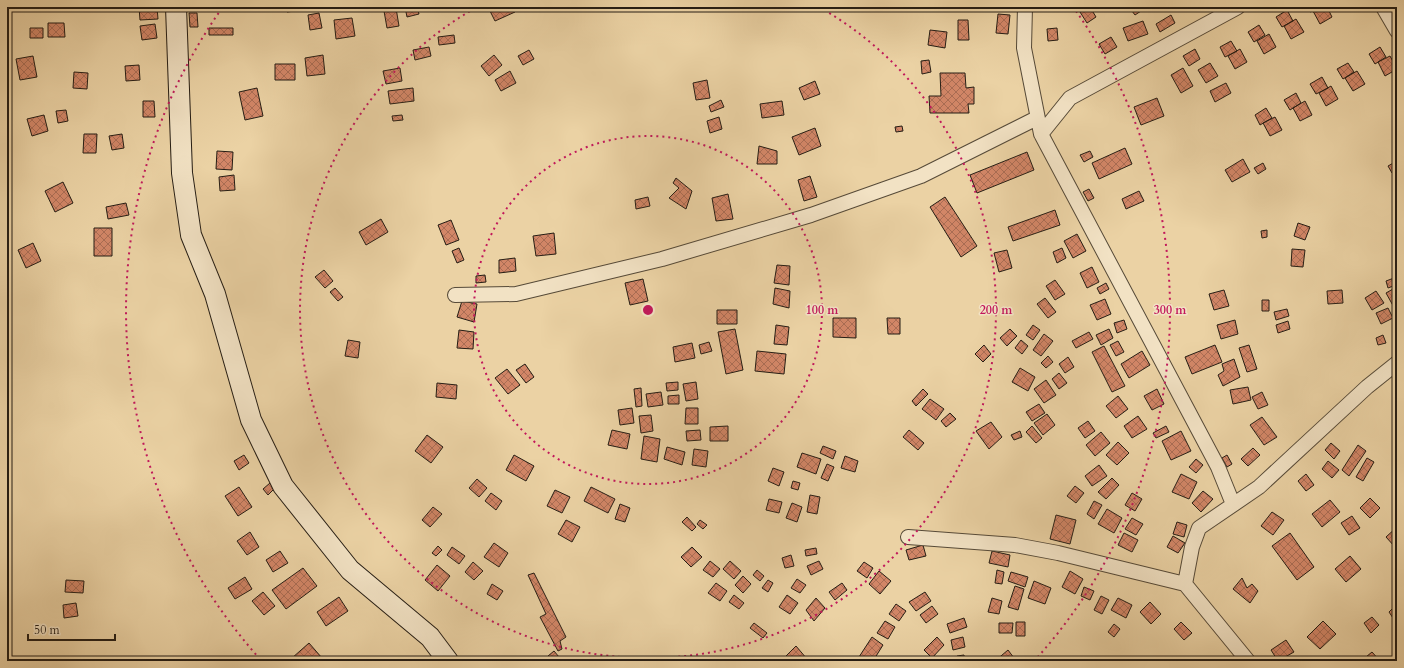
<svg xmlns="http://www.w3.org/2000/svg" width="1404" height="668" font-family="Cardo,serif">
<defs>
<pattern id="building-cross-hatch" width="8" height="8" patternUnits="userSpaceOnUse"><rect width="8" height="8" fill="#d28667"/><path d="M0 0l8 8M0 8l8-8" fill="none" stroke="#aa6d54"/></pattern>
</defs>
<rect width="100%" height="100%" fill="#ebd2a4"/>
<filter id="stains"><feTurbulence type="fractalNoise" baseFrequency=".005" numOctaves="4"/><feColorMatrix values="0 0 0 0 .2 0 0 0 0 .09 0 0 0 0 .02 0 0 0 .5 -.17"/></filter>
<radialGradient id="worn" r=".72"><stop offset=".6" stop-color="#630" stop-opacity="0"/><stop offset="1" stop-color="#630" stop-opacity=".3"/></radialGradient>
<path fill="url(#building-cross-hatch)" stroke="#251d14" d="M 139,7 L 157,7 L 158,19 L 140,20 Z
M 287,7 L 310,7 L 310,9 L 287,12 Z
M 405,7 L 417,7 L 419,14 L 407,17 Z
M 488,7 L 513,7 L 515,12 L 495,21 Z
M 1087,7 L 1090,7 L 1096,17 L 1087,23 L 1080,12 Z
M 1129,7 L 1139,7 L 1141,11 L 1135,15 Z
M 1307,7 L 1320,7 L 1310,12 Z
M 1320,7 L 1327,7 L 1332,17 L 1320,24 L 1313,11 Z
M 396,8 L 399,26 L 387,28 L 384,11 Z
M 1287,10 L 1293,21 L 1282,27 L 1276,17 Z
M 189,13 L 197,13 L 198,27 L 190,27 Z
M 319,13 L 322,28 L 310,30 L 308,15 Z
M 998,14 L 1010,15 L 1008,34 L 996,33 Z
M 1171,15 L 1175,23 L 1160,32 L 1156,24 Z
M 352,18 L 355,36 L 336,39 L 334,20 Z
M 1296,19 L 1304,32 L 1291,39 L 1284,26 Z
M 958,20 L 968,20 L 969,40 L 958,40 Z
M 1143,21 L 1148,34 L 1128,41 L 1123,28 Z
M 48,23 L 64,23 L 65,37 L 48,37 Z
M 155,24 L 157,38 L 142,40 L 140,26 Z
M 1259,25 L 1265,35 L 1254,42 L 1248,32 Z
M 30,28 L 43,28 L 43,38 L 30,38 Z
M 209,28 L 233,28 L 233,35 L 209,35 Z
M 1057,28 L 1058,40 L 1048,41 L 1047,29 Z
M 930,30 L 947,32 L 945,48 L 928,45 Z
M 1269,34 L 1276,47 L 1264,54 L 1257,41 Z
M 454,35 L 455,43 L 439,45 L 438,37 Z
M 1111,37 L 1117,47 L 1105,54 L 1099,44 Z
M 1231,41 L 1237,51 L 1225,57 L 1220,47 Z
M 429,47 L 431,56 L 415,60 L 413,50 Z
M 1380,47 L 1386,57 L 1375,64 L 1369,54 Z
M 1195,49 L 1200,59 L 1189,66 L 1183,56 Z
M 1240,49 L 1247,62 L 1235,69 L 1228,56 Z
M 529,50 L 534,59 L 523,65 L 518,56 Z
M 323,55 L 325,74 L 307,76 L 305,58 Z
M 494,55 L 502,65 L 489,76 L 481,66 Z
M 33,56 L 37,77 L 20,80 L 16,59 Z
M 1390,56 L 1397,69 L 1385,76 L 1378,62 Z
M 929,60 L 931,72 L 922,74 L 921,61 Z
M 1210,63 L 1218,76 L 1206,83 L 1198,70 Z
M 1348,63 L 1354,72 L 1343,79 L 1337,69 Z
M 275,64 L 295,64 L 295,80 L 275,80 Z
M 139,65 L 140,80 L 126,81 L 125,66 Z
M 400,68 L 402,81 L 386,84 L 383,71 Z
M 1183,68 L 1193,86 L 1181,93 L 1171,75 Z
M 510,71 L 516,83 L 501,91 L 495,80 Z
M 1357,71 L 1365,84 L 1353,91 L 1345,78 Z
M 74,72 L 88,73 L 87,89 L 73,88 Z
M 940,73 L 965,73 L 966,88 L 974,87 L 974,104 L 968,104 L 969,113 L 930,113 L 929,96 L 941,96 Z
M 1322,77 L 1328,88 L 1316,94 L 1310,84 Z
M 707,80 L 710,98 L 696,100 L 693,83 Z
M 815,81 L 820,94 L 804,100 L 799,88 Z
M 1226,83 L 1231,93 L 1215,102 L 1210,91 Z
M 1331,86 L 1338,99 L 1326,106 L 1319,93 Z
M 257,88 L 263,116 L 245,120 L 239,92 Z
M 413,88 L 414,101 L 390,104 L 388,91 Z
M 1296,93 L 1301,103 L 1290,110 L 1284,100 Z
M 1157,98 L 1164,116 L 1141,125 L 1134,107 Z
M 721,100 L 724,107 L 711,112 L 709,106 Z
M 143,101 L 154,101 L 155,117 L 143,117 Z
M 782,101 L 784,115 L 762,118 L 760,104 Z
M 1305,101 L 1312,115 L 1300,121 L 1293,108 Z
M 1266,108 L 1272,118 L 1260,125 L 1255,115 Z
M 66,110 L 68,121 L 58,123 L 56,111 Z
M 44,115 L 48,131 L 32,136 L 27,119 Z
M 402,115 L 403,120 L 393,121 L 392,116 Z
M 719,117 L 722,129 L 710,133 L 707,121 Z
M 1275,117 L 1282,130 L 1270,136 L 1263,123 Z
M 902,126 L 903,131 L 896,132 L 895,127 Z
M 815,128 L 821,146 L 799,155 L 792,137 Z
M 84,134 L 97,134 L 96,153 L 83,153 Z
M 122,134 L 124,148 L 112,150 L 109,136 Z
M 759,146 L 777,151 L 777,164 L 757,164 Z
M 1125,148 L 1132,164 L 1099,179 L 1092,163 Z
M 217,151 L 233,152 L 232,170 L 216,169 Z
M 1090,151 L 1093,157 L 1084,162 L 1080,155 Z
M 1027,152 L 1034,170 L 977,193 L 970,175 Z
M 1243,159 L 1250,172 L 1232,182 L 1225,170 Z
M 1397,161 L 1397,170 L 1392,173 L 1388,166 Z
M 1263,163 L 1266,169 L 1258,174 L 1254,168 Z
M 234,175 L 235,190 L 220,191 L 219,177 Z
M 810,176 L 817,197 L 804,201 L 798,180 Z
M 676,178 L 692,191 L 686,209 L 669,198 L 679,188 L 673,183 Z
M 63,182 L 73,203 L 55,212 L 45,191 Z
M 1089,189 L 1094,198 L 1088,201 L 1083,192 Z
M 1139,191 L 1144,201 L 1126,209 L 1122,199 Z
M 728,194 L 733,219 L 716,221 L 712,198 Z
M 648,197 L 650,206 L 636,209 L 635,200 Z
M 945,197 L 977,246 L 961,257 L 930,207 Z
M 126,203 L 129,215 L 108,219 L 106,207 Z
M 1055,210 L 1060,225 L 1013,241 L 1008,227 Z
M 381,219 L 388,232 L 366,245 L 359,232 Z
M 451,220 L 459,240 L 446,245 L 438,225 Z
M 1298,223 L 1310,227 L 1305,240 L 1294,236 Z
M 94,228 L 112,228 L 112,256 L 94,256 Z
M 1267,230 L 1267,237 L 1262,238 L 1261,231 Z
M 554,233 L 556,254 L 536,256 L 533,236 Z
M 1077,234 L 1086,251 L 1073,258 L 1064,241 Z
M 33,243 L 41,261 L 26,268 L 18,250 Z
M 459,248 L 464,260 L 457,263 L 452,251 Z
M 1062,248 L 1066,258 L 1057,263 L 1053,252 Z
M 1292,249 L 1305,250 L 1303,267 L 1291,266 Z
M 1007,250 L 1012,268 L 999,272 L 994,253 Z
M 515,258 L 516,271 L 499,273 L 499,260 Z
M 777,265 L 790,266 L 789,285 L 774,283 Z
M 1092,267 L 1099,282 L 1087,288 L 1080,273 Z
M 324,270 L 333,281 L 325,288 L 315,277 Z
M 485,275 L 486,282 L 476,283 L 476,276 Z
M 1394,278 L 1396,285 L 1388,288 L 1386,281 Z
M 643,279 L 648,301 L 630,305 L 625,283 Z
M 1055,280 L 1065,294 L 1055,300 L 1046,286 Z
M 1106,283 L 1109,289 L 1100,294 L 1097,288 Z
M 335,288 L 343,297 L 338,301 L 330,292 Z
M 775,288 L 790,291 L 789,308 L 773,304 Z
M 1393,289 L 1397,296 L 1396,311 L 1386,293 Z
M 1224,290 L 1229,306 L 1214,310 L 1209,294 Z
M 1342,290 L 1343,303 L 1328,304 L 1327,291 Z
M 1376,291 L 1384,303 L 1372,310 L 1365,298 Z
M 1045,298 L 1056,312 L 1048,318 L 1037,304 Z
M 1105,299 L 1111,314 L 1097,320 L 1090,305 Z
M 1262,300 L 1269,300 L 1269,311 L 1262,311 Z
M 462,301 L 477,304 L 474,322 L 457,317 Z
M 1388,308 L 1393,318 L 1381,324 L 1376,313 Z
M 1287,309 L 1289,316 L 1276,320 L 1274,312 Z
M 717,310 L 737,310 L 737,324 L 717,324 Z
M 833,318 L 856,318 L 856,338 L 833,337 Z
M 887,318 L 900,318 L 900,334 L 888,334 Z
M 1124,320 L 1127,329 L 1117,333 L 1114,323 Z
M 1235,320 L 1238,334 L 1221,339 L 1217,325 Z
M 1288,321 L 1290,329 L 1278,333 L 1276,325 Z
M 776,325 L 789,327 L 787,345 L 774,344 Z
M 1033,325 L 1040,330 L 1033,340 L 1026,335 Z
M 735,329 L 743,370 L 726,374 L 718,332 Z
M 1010,329 L 1017,336 L 1007,346 L 1000,338 Z
M 1109,329 L 1113,338 L 1101,345 L 1096,335 Z
M 459,330 L 474,332 L 473,349 L 457,348 Z
M 1089,332 L 1093,339 L 1076,348 L 1072,341 Z
M 1044,334 L 1053,341 L 1041,356 L 1033,350 Z
M 1383,335 L 1386,343 L 1378,345 L 1376,338 Z
M 348,340 L 360,342 L 358,358 L 345,356 Z
M 1021,340 L 1028,346 L 1022,354 L 1015,348 Z
M 1118,341 L 1124,352 L 1116,356 L 1110,345 Z
M 709,342 L 712,351 L 701,354 L 699,345 Z
M 692,343 L 695,358 L 675,362 L 673,347 Z
M 984,345 L 991,354 L 983,362 L 975,354 Z
M 1215,345 L 1222,362 L 1192,374 L 1185,357 Z
M 1249,345 L 1257,369 L 1247,372 L 1239,348 Z
M 1104,346 L 1125,386 L 1112,392 L 1092,352 Z
M 757,351 L 786,354 L 784,374 L 755,371 Z
M 1142,351 L 1150,365 L 1129,378 L 1121,364 Z
M 1048,356 L 1053,362 L 1046,368 L 1041,363 Z
M 1068,357 L 1074,367 L 1065,373 L 1059,364 Z
M 1234,359 L 1240,377 L 1223,386 L 1218,375 L 1224,371 L 1222,364 Z
M 525,364 L 534,377 L 526,383 L 516,370 Z
M 1020,368 L 1035,377 L 1028,391 L 1012,382 Z
M 507,369 L 520,385 L 508,394 L 495,378 Z
M 1059,373 L 1067,383 L 1059,389 L 1052,379 Z
M 1046,380 L 1056,395 L 1044,403 L 1034,389 Z
M 678,382 L 678,390 L 667,391 L 666,383 Z
M 696,382 L 698,399 L 686,401 L 683,384 Z
M 437,383 L 457,385 L 456,399 L 436,397 Z
M 1248,387 L 1251,400 L 1233,404 L 1230,390 Z
M 641,388 L 642,406 L 636,407 L 634,389 Z
M 923,389 L 928,394 L 916,406 L 912,401 Z
M 1157,389 L 1164,404 L 1152,410 L 1144,396 Z
M 661,392 L 663,405 L 648,407 L 646,394 Z
M 1262,392 L 1268,405 L 1258,409 L 1252,397 Z
M 679,395 L 679,404 L 668,404 L 668,396 Z
M 1118,396 L 1128,409 L 1116,418 L 1106,406 Z
M 930,399 L 944,409 L 936,420 L 922,409 Z
M 1039,404 L 1045,413 L 1032,421 L 1026,412 Z
M 632,408 L 634,423 L 620,425 L 618,410 Z
M 686,408 L 698,408 L 698,424 L 685,424 Z
M 950,413 L 956,419 L 946,427 L 941,421 Z
M 1047,414 L 1055,425 L 1043,435 L 1034,423 Z
M 651,415 L 653,431 L 641,433 L 639,416 Z
M 1138,416 L 1147,429 L 1132,438 L 1124,426 Z
M 1262,417 L 1277,437 L 1264,445 L 1250,425 Z
M 1088,421 L 1095,431 L 1085,438 L 1078,428 Z
M 991,422 L 1002,437 L 989,449 L 976,431 Z
M 728,426 L 728,441 L 710,441 L 710,427 Z
M 1032,426 L 1042,438 L 1036,443 L 1026,432 Z
M 1166,426 L 1169,432 L 1156,438 L 1153,433 Z
M 612,430 L 630,434 L 627,449 L 608,445 Z
M 700,430 L 701,440 L 687,441 L 686,431 Z
M 909,430 L 924,443 L 918,450 L 903,437 Z
M 1020,431 L 1022,437 L 1014,440 L 1011,435 Z
M 1181,431 L 1191,451 L 1171,460 L 1162,441 Z
M 1101,432 L 1110,443 L 1095,456 L 1086,445 Z
M 427,435 L 443,447 L 431,463 L 415,451 Z
M 644,436 L 660,439 L 657,462 L 641,459 Z
M 1118,442 L 1129,453 L 1117,465 L 1106,455 Z
M 1331,443 L 1340,451 L 1334,459 L 1325,450 Z
M 1358,445 L 1366,451 L 1349,476 L 1342,470 Z
M 823,446 L 836,451 L 833,459 L 820,453 Z
M 667,447 L 685,452 L 682,465 L 664,459 Z
M 1253,448 L 1260,455 L 1248,466 L 1241,459 Z
M 694,449 L 708,451 L 706,467 L 692,465 Z
M 802,453 L 821,459 L 816,474 L 797,467 Z
M 244,455 L 249,463 L 239,470 L 234,461 Z
M 514,455 L 534,466 L 526,481 L 506,470 Z
M 1227,455 L 1232,464 L 1227,467 L 1222,458 Z
M 845,456 L 858,461 L 855,472 L 841,468 Z
M 1367,458 L 1374,462 L 1363,481 L 1356,477 Z
M 1196,459 L 1203,465 L 1196,473 L 1189,467 Z
M 1328,461 L 1339,470 L 1332,478 L 1322,469 Z
M 827,464 L 834,467 L 828,481 L 821,478 Z
M 1099,465 L 1107,476 L 1092,486 L 1085,476 Z
M 773,468 L 784,472 L 779,486 L 768,481 Z
M 1181,474 L 1197,482 L 1189,499 L 1172,492 Z
M 1306,474 L 1314,485 L 1306,491 L 1298,481 Z
M 1112,478 L 1119,485 L 1106,499 L 1098,492 Z
M 477,479 L 487,488 L 479,497 L 469,488 Z
M 793,481 L 800,483 L 798,490 L 791,488 Z
M 270,483 L 275,488 L 268,495 L 263,489 Z
M 1075,486 L 1084,493 L 1076,503 L 1067,496 Z
M 239,487 L 252,507 L 238,516 L 225,496 Z
M 591,487 L 615,499 L 608,513 L 584,501 Z
M 555,490 L 570,497 L 562,513 L 547,506 Z
M 1203,491 L 1213,499 L 1201,512 L 1192,503 Z
M 491,493 L 502,501 L 496,510 L 485,501 Z
M 1132,493 L 1142,499 L 1135,511 L 1125,505 Z
M 810,495 L 820,497 L 817,514 L 807,512 Z
M 1370,498 L 1380,508 L 1370,518 L 1360,508 Z
M 769,499 L 782,502 L 779,513 L 766,510 Z
M 1330,500 L 1340,512 L 1322,527 L 1312,514 Z
M 1094,501 L 1102,505 L 1094,519 L 1087,514 Z
M 792,503 L 802,507 L 797,522 L 786,518 Z
M 620,504 L 630,508 L 625,522 L 615,519 Z
M 433,507 L 442,514 L 430,527 L 422,520 Z
M 1107,509 L 1122,518 L 1114,533 L 1098,524 Z
M 1272,512 L 1284,520 L 1273,535 L 1261,526 Z
M 1056,515 L 1076,520 L 1070,544 L 1050,539 Z
M 1352,516 L 1360,528 L 1349,535 L 1341,523 Z
M 687,517 L 696,527 L 692,531 L 682,522 Z
M 1132,518 L 1143,524 L 1136,535 L 1125,529 Z
M 566,520 L 580,527 L 572,542 L 558,534 Z
M 700,520 L 707,525 L 703,529 L 697,524 Z
M 1177,522 L 1187,525 L 1184,537 L 1173,534 Z
M 1397,527 L 1397,546 L 1395,547 L 1386,537 Z
M 250,532 L 259,547 L 247,555 L 237,541 Z
M 1124,533 L 1138,540 L 1132,552 L 1118,545 Z
M 1290,533 L 1314,567 L 1297,580 L 1272,546 Z
M 1173,536 L 1185,543 L 1178,553 L 1167,547 Z
M 494,543 L 508,553 L 499,567 L 484,557 Z
M 923,545 L 926,556 L 909,560 L 906,550 Z
M 438,546 L 442,550 L 436,556 L 432,553 Z
M 452,547 L 465,556 L 459,564 L 447,555 Z
M 692,547 L 702,557 L 691,567 L 681,557 Z
M 816,548 L 817,554 L 806,556 L 805,550 Z
M 280,551 L 288,563 L 273,572 L 266,560 Z
M 992,551 L 1010,555 L 1008,567 L 989,563 Z
M 791,555 L 794,566 L 785,568 L 782,558 Z
M 1350,556 L 1361,569 L 1346,582 L 1335,569 Z
M 710,561 L 720,569 L 713,577 L 703,570 Z
M 730,561 L 741,571 L 734,579 L 723,569 Z
M 819,561 L 823,569 L 811,575 L 807,566 Z
M 473,562 L 483,571 L 474,580 L 465,572 Z
M 864,562 L 873,568 L 867,578 L 857,571 Z
M 437,565 L 450,576 L 438,591 L 425,580 Z
M 303,568 L 317,586 L 286,609 L 272,590 Z
M 757,570 L 764,576 L 760,581 L 753,575 Z
M 997,570 L 1004,572 L 1002,584 L 995,583 Z
M 879,571 L 891,581 L 880,594 L 869,584 Z
M 1070,571 L 1083,579 L 1075,594 L 1062,587 Z
M 1011,572 L 1028,577 L 1025,587 L 1008,581 Z
M 534,573 L 566,637 L 560,641 L 562,649 L 558,651 L 540,617 L 546,614 L 528,575 Z
M 743,576 L 751,584 L 743,593 L 735,585 Z
M 245,577 L 252,589 L 235,599 L 228,588 Z
M 1242,578 L 1247,588 L 1252,584 L 1258,591 L 1250,603 L 1233,589 Z
M 797,579 L 806,585 L 800,593 L 791,588 Z
M 66,580 L 84,581 L 83,593 L 65,592 Z
M 768,580 L 773,583 L 768,592 L 762,588 Z
M 1034,581 L 1051,588 L 1045,604 L 1028,598 Z
M 716,583 L 727,591 L 720,601 L 708,593 Z
M 842,583 L 847,590 L 835,600 L 829,592 Z
M 492,584 L 503,591 L 497,600 L 487,594 Z
M 1015,586 L 1024,589 L 1018,610 L 1008,607 Z
M 1084,587 L 1094,591 L 1090,600 L 1081,596 Z
M 263,592 L 275,606 L 264,615 L 252,601 Z
M 925,592 L 931,601 L 916,611 L 909,602 Z
M 734,595 L 744,603 L 739,609 L 729,602 Z
M 787,595 L 798,603 L 790,614 L 779,607 Z
M 1101,596 L 1109,600 L 1102,614 L 1094,610 Z
M 339,597 L 348,611 L 326,626 L 317,612 Z
M 816,598 L 825,608 L 814,621 L 806,610 Z
M 992,598 L 1002,601 L 999,614 L 988,612 Z
M 1118,598 L 1132,605 L 1126,618 L 1111,610 Z
M 1150,602 L 1161,614 L 1151,624 L 1140,612 Z
M 76,603 L 78,616 L 64,618 L 63,605 Z
M 896,604 L 906,611 L 899,621 L 889,614 Z
M 932,606 L 938,614 L 926,623 L 920,615 Z
M 1395,606 L 1397,610 L 1397,618 L 1395,621 L 1389,612 Z
M 1372,617 L 1379,625 L 1371,633 L 1364,623 Z
M 964,618 L 967,627 L 950,633 L 947,624 Z
M 885,621 L 895,627 L 888,639 L 877,633 Z
M 1323,621 L 1336,634 L 1320,649 L 1307,637 Z
M 1016,622 L 1025,622 L 1025,636 L 1016,636 Z
M 1181,622 L 1192,633 L 1184,640 L 1174,629 Z
M 754,623 L 767,633 L 763,638 L 750,628 Z
M 999,623 L 1013,623 L 1012,633 L 999,633 Z
M 1114,624 L 1120,629 L 1114,637 L 1108,632 Z
M 872,637 L 883,645 L 873,661 L 866,661 L 859,657 Z
M 937,637 L 944,645 L 932,658 L 924,650 Z
M 963,637 L 965,647 L 953,650 L 951,640 Z
M 1286,640 L 1294,652 L 1278,661 L 1271,650 Z
M 309,643 L 322,658 L 319,661 L 294,661 L 292,658 Z
M 796,646 L 807,659 L 810,657 L 813,661 L 789,661 L 785,657 Z
M 1008,650 L 1014,658 L 1011,661 L 995,661 Z
M 554,651 L 559,657 L 552,661 L 548,656 Z
M 1372,652 L 1380,661 L 1361,661 Z
M 964,655 L 965,661 L 958,661 L 957,656 Z
M 941,656 L 944,659 L 941,661 L 937,661 Z
M 1298,657 L 1302,661 L 1294,661 Z"/>
<g fill="none" stroke-linecap="round" stroke-linejoin="round">
<defs>
<path id="street" d="M 1025,7 L 1024,48 L 1041,134 L 1218,467 L 1233,504
M 1383,7 L 1397,31
M 1041,134 L 1070,98 L 1238,7
M 455,295 L 516,294 L 662,259 L 811,215 L 921,176 L 1037,118
M 908,537 L 1015,545 L 1058,553 L 1185,584
M 1248,661 L 1185,584 L 1192,547 L 1199,528 L 1259,487 L 1367,387 L 1397,363"/>
<path id="secondary" d="M 176,7 L 182,173 L 191,235 L 215,294 L 251,420 L 283,486 L 350,570 L 430,637 L 448,661"/>
</defs>
<use href="#street" stroke="#564a38" stroke-width="16"/>
<use href="#secondary" stroke="#251d14" stroke-width="22"/>
<use href="#street" stroke="#f2e2c4" stroke-width="14"/>
<use href="#secondary" stroke="#f2e2c4" stroke-width="20"/>
</g>
<g fill="none" stroke="#c2185b" stroke-width="2" stroke-dasharray="2 4">
<circle cx="648" cy="310" r="174"/>
<path d="M819 7A348 348 0 1 1 477 7"/>
<path d="M260 659A522 522 0 0 1 220 11M1076 11A522 522 0 0 1 1036 659"/>
</g>
<circle cx="648" cy="310" r="6" fill="#c2185b" stroke="#f2e2c4" stroke-width="2"/>
<g font-size="12" text-anchor="middle" font-weight="bold" fill="#c2185b" stroke="#f2e2c4" stroke-width="3" stroke-linejoin="round" paint-order="stroke">
<text x="822" y="314">100 m</text>
<text x="996" y="314">200 m</text>
<text x="1170" y="314">300 m</text>
</g>
<rect width="1404" height="668" fill="none" stroke="#ebd2a4" stroke-width="24"/>
<rect x="8" y="8" width="1388" height="652" fill="none" stroke="#251d14" stroke-width="2"/>
<rect x="12" y="12" width="1380" height="644" fill="none" stroke="#251d14"/>
<path d="M28 634v6h87v-6" fill="none" stroke="#251d14" stroke-width="2"/>
<text x="34" y="634" font-size="12" fill="#251d14" stroke="#f2e2c4" stroke-width="3" paint-order="stroke">50 m</text>
<rect width="100%" height="100%" filter="url(#stains)"/>
<rect width="100%" height="100%" fill="url(#worn)"/>
</svg>
